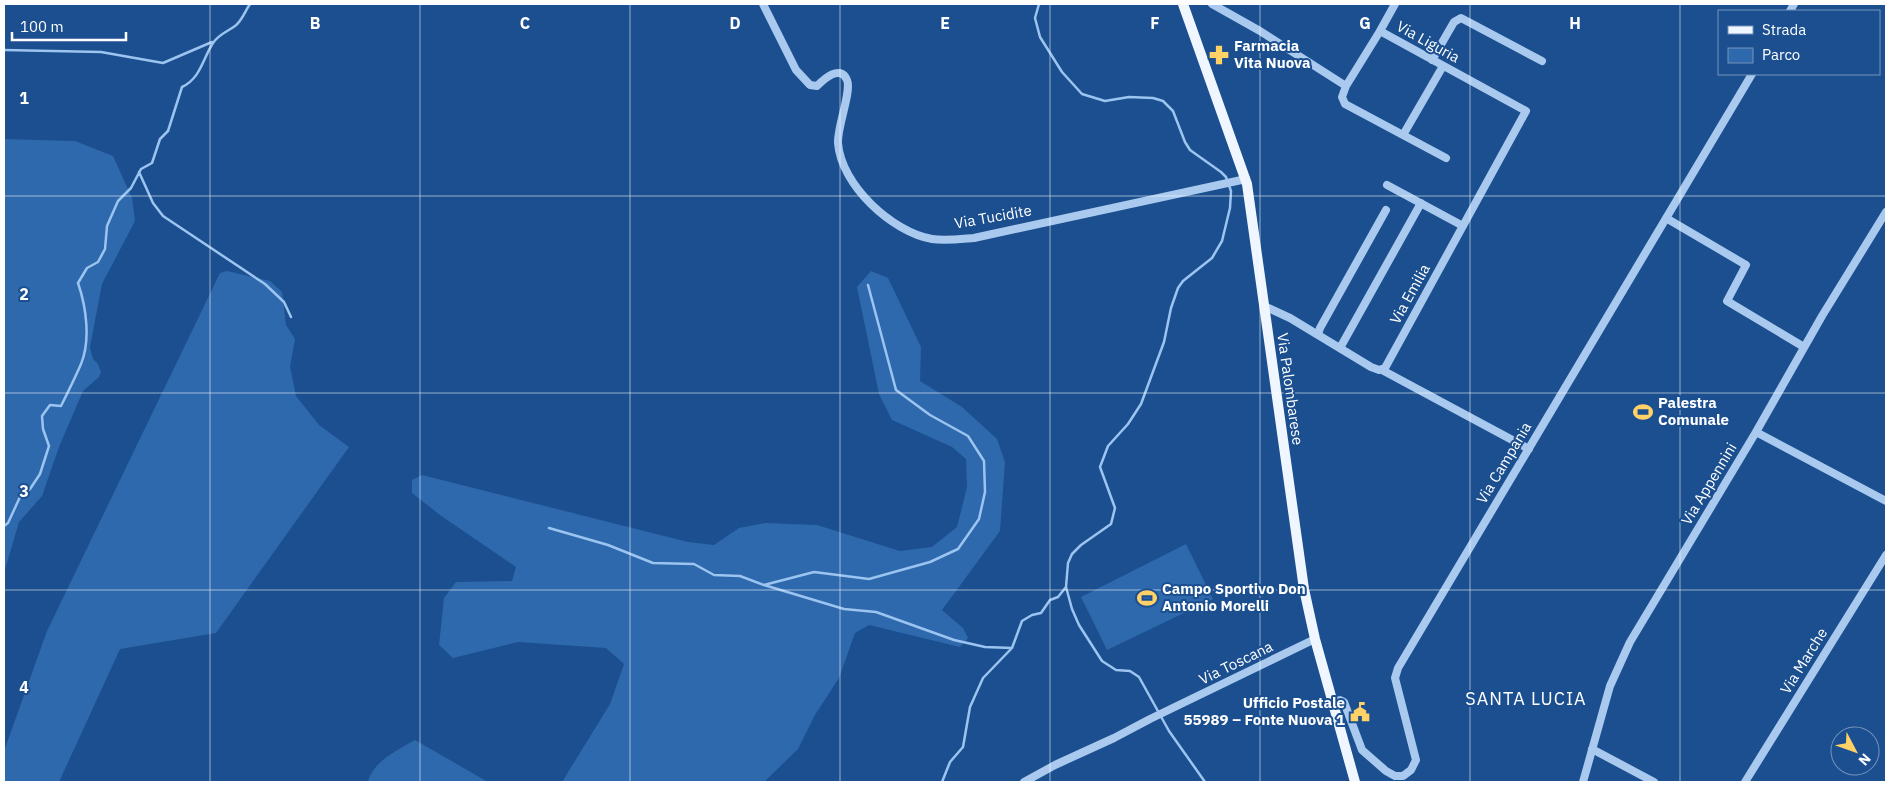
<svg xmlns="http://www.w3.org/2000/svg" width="1890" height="786" font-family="'IBM Plex Sans',sans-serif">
<rect width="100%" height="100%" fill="#1b4f8f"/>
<path fill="#2e69ad" d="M 4,139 L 75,141 L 113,156 L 132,198 L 135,221 L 102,284 L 90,347 L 93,359 L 98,364 L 101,372 L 99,377 L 83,391 L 59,447 L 42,496 L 19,522 L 4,573 Z
M 227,271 L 270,281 L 282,292 L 286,325 L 295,339 L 290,367 L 296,396 L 319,425 L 349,447 L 216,633 L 120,649 L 59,782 L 4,782 L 4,751 L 47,631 L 220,273 Z
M 871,271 L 888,278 L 921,347 L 920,381 L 962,407 L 997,439 L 1005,462 L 1000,531 L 942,610 L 963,628 L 968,638 L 960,647 L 869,625 L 855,633 L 839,678 L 815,715 L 798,749 L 764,782 L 562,782 L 610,704 L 624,664 L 606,648 L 518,642 L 453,658 L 439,645 L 444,598 L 456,582 L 512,581 L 516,567 L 440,515 L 412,493 L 412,480 L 422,475 L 688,542 L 714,545 L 739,528 L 766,523 L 817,525 L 900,551 L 932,547 L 957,527 L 967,487 L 966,459 L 952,447 L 892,420 L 879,394 L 857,287 Z
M 1186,544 L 1213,599 L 1107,650 L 1081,597 Z
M 415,740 L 488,782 L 368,782 C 373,761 398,750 415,740 Z"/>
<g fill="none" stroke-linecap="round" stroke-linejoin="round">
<path stroke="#9cc4f0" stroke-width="2.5" d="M 1039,4 L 1035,18 L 1040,37 L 1062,72 L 1082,94 L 1105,101 L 1129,97 L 1153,98 L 1163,101 L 1173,111 L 1185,142 L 1190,150 L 1221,172 L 1226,177 L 1231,191 L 1230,208 L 1222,241 L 1212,258 L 1183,281 L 1178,288 L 1171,308 L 1164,342 L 1141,404 L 1128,424 L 1108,446 L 1100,467 L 1115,508 L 1111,524 L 1081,545 L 1072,554 L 1068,563 L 1066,587 L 1072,609 L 1079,625 L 1102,661 L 1116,670 L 1130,671 L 1139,677 L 1169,731 L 1205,782
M 4,50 L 101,52 L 163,63 L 212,42
M 139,172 L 153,203 L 163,216 L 265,284 L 284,302 L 291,317
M 4,526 L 8,523 L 20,497 L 30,489 L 40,474 L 49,446 L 43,429 L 42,416 L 50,405 L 61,406 C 68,392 75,378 81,364 C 91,340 86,306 78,283 L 87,268 L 98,262 L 105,249 L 107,226 L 118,201 L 131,188 L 141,169 L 152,163 L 160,139 L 168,131 L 182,87 C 201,78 203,58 213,43 C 219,34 227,32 235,26 C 242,21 245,11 250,4
M 549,528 L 608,545 L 653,563 L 694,564 L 714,575 L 740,576 L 764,585 L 844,609 L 876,612 L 954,640 L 985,647 L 1012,648
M 764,585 L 814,572 L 869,579 L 930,562 L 958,549 L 979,519 L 985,492 L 984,461 L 968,436 L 930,415 L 896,390 L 868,285
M 942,782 L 950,762 L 963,747 L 970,707 L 983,678 L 1012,648 L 1022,621 L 1032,615 L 1041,613 L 1050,600 L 1058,597 L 1066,587"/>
<path stroke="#a9c9ee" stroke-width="8" d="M 763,4 L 796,70 L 810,85 L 817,86 C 824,79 840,64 847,80 C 852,91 837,127 838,143 C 841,185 892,232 932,239 C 945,241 961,239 974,238 L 1246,179
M 1212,4 L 1260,31 L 1346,86 L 1380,31 L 1526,111 L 1385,368 L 1379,370 L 1371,367 L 1290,318 L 1264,306
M 1790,11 L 1794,4
M 1380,31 L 1395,4
M 1432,60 L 1454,22 L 1461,18 L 1542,61
M 1346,86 L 1342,97 L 1345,104 L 1403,135 L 1443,66
M 1403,135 L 1446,158
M 1387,185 L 1463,226
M 1666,218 L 1746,265 L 1727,301 L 1804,347
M 1318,335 L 1320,328 L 1386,210
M 1340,348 L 1421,203
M 1382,370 L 1529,449
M 1756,432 L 1886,501
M 1333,702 L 1340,700 L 1344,702 L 1362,750 L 1386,771 L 1395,776 L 1403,776 L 1411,770 L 1416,760 L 1395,678 L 1398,668 L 1752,74
M 1592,749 L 1654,782
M 1024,782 L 1055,765 L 1114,738 L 1150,719 L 1315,639
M 1583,782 L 1610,686 L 1630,642 L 1756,432 L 1822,316 L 1886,212
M 1745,782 L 1886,555"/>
<path stroke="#f0f6ff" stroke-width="10" d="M 1183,4 L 1247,184 L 1304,589 L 1315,639 L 1355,782"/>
</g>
<path fill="none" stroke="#fff" stroke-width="1" stroke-opacity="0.55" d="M 210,4 L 210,782M 420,4 L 420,782M 630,4 L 630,782M 840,4 L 840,782M 1050,4 L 1050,782M 1260,4 L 1260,782M 1470,4 L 1470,782M 1680,4 L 1680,782M 4,196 L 1886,196M 4,393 L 1886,393M 4,590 L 1886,590"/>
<defs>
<symbol id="pharmacy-bare" viewBox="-9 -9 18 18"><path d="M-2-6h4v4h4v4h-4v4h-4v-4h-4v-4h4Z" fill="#ffd166" stroke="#1b4f8f" stroke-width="2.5" paint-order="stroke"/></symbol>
<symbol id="stadium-bare" viewBox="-9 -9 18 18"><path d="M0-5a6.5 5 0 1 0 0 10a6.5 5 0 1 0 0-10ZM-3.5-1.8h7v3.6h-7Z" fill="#ffd166" stroke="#1b4f8f" stroke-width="2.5" paint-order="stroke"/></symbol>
<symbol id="civic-bare" viewBox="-9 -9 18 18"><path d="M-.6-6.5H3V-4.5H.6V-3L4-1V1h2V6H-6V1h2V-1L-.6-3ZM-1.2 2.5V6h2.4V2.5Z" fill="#ffd166" stroke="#1b4f8f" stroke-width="2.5" paint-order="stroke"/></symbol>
</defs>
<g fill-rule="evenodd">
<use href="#pharmacy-bare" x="1205" y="41" width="28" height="28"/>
<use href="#stadium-bare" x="1629" y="398" width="28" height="28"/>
<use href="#stadium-bare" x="1133" y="584" width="28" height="28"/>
<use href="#civic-bare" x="1346" y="698" width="28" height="28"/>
</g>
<g text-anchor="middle" stroke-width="4" stroke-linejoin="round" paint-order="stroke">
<g font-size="15" fill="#fff" stroke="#1b4f8f">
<text transform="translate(1428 42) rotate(29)" y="5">Via Liguria</text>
<text transform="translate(993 217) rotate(-10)" y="5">Via Tucidite</text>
<text transform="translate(1410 294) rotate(-61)" y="5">Via Emilia</text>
<text transform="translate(1290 389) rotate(82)" y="5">Via Palombarese</text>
<text transform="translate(1504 463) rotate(-59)" y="5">Via Campania</text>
<text transform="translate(1709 484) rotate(-59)" y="5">Via Appennini</text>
<text transform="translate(1804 661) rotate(-58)" y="5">Via Marche</text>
<text transform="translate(1236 663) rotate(-26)" y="5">Via Toscana</text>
</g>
<g font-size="15" font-weight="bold" fill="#fff" stroke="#1b4f8f" text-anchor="start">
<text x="1234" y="51">Farmacia<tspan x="1234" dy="17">Vita Nuova</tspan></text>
<text x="1658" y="408">Palestra<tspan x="1658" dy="17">Comunale</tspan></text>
<text x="1162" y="594">Campo Sportivo Don<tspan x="1162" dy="17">Antonio Morelli</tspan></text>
<text x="1345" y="708" text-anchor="end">Ufficio Postale<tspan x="1345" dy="17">55989 – Fonte Nuova 1</tspan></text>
</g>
<g font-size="18" letter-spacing="1" fill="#fff" stroke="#1b4f8f">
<text x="1526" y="705">SANTA LUCIA</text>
</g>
</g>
<g font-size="16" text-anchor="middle" font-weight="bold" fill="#fff" stroke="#1b4f8f" stroke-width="4" stroke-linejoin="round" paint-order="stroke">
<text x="315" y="29">B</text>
<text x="525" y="29">C</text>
<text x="735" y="29">D</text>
<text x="945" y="29">E</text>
<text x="1155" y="29">F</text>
<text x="1365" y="29">G</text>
<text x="1575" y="29">H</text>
<text x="24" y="104">1</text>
<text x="24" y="300">2</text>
<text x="24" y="497">3</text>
<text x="24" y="693">4</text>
</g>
<rect width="1890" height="786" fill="none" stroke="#ffffff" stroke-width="10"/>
<rect x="1718" y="10" width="162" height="65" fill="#1b4f8f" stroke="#7695bc"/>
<rect x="1728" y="26" width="25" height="8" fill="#f0f6ff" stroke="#7695bc"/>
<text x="1762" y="35" font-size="15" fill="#ffffff">Strada</text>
<rect x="1728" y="48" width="25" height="15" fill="#2e69ad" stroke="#7695bc"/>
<text x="1762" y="60" font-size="15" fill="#ffffff">Parco</text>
<g transform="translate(1855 751) rotate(131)"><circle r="24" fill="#1b4f8f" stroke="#7695bc"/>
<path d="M0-4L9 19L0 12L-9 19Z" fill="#ffd166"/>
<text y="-8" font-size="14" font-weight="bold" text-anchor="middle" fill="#ffffff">N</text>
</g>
<path d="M12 32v8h114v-8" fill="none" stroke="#ffffff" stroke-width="2.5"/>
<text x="20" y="32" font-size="15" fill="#ffffff" stroke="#1b4f8f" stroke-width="4" paint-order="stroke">100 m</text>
</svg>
